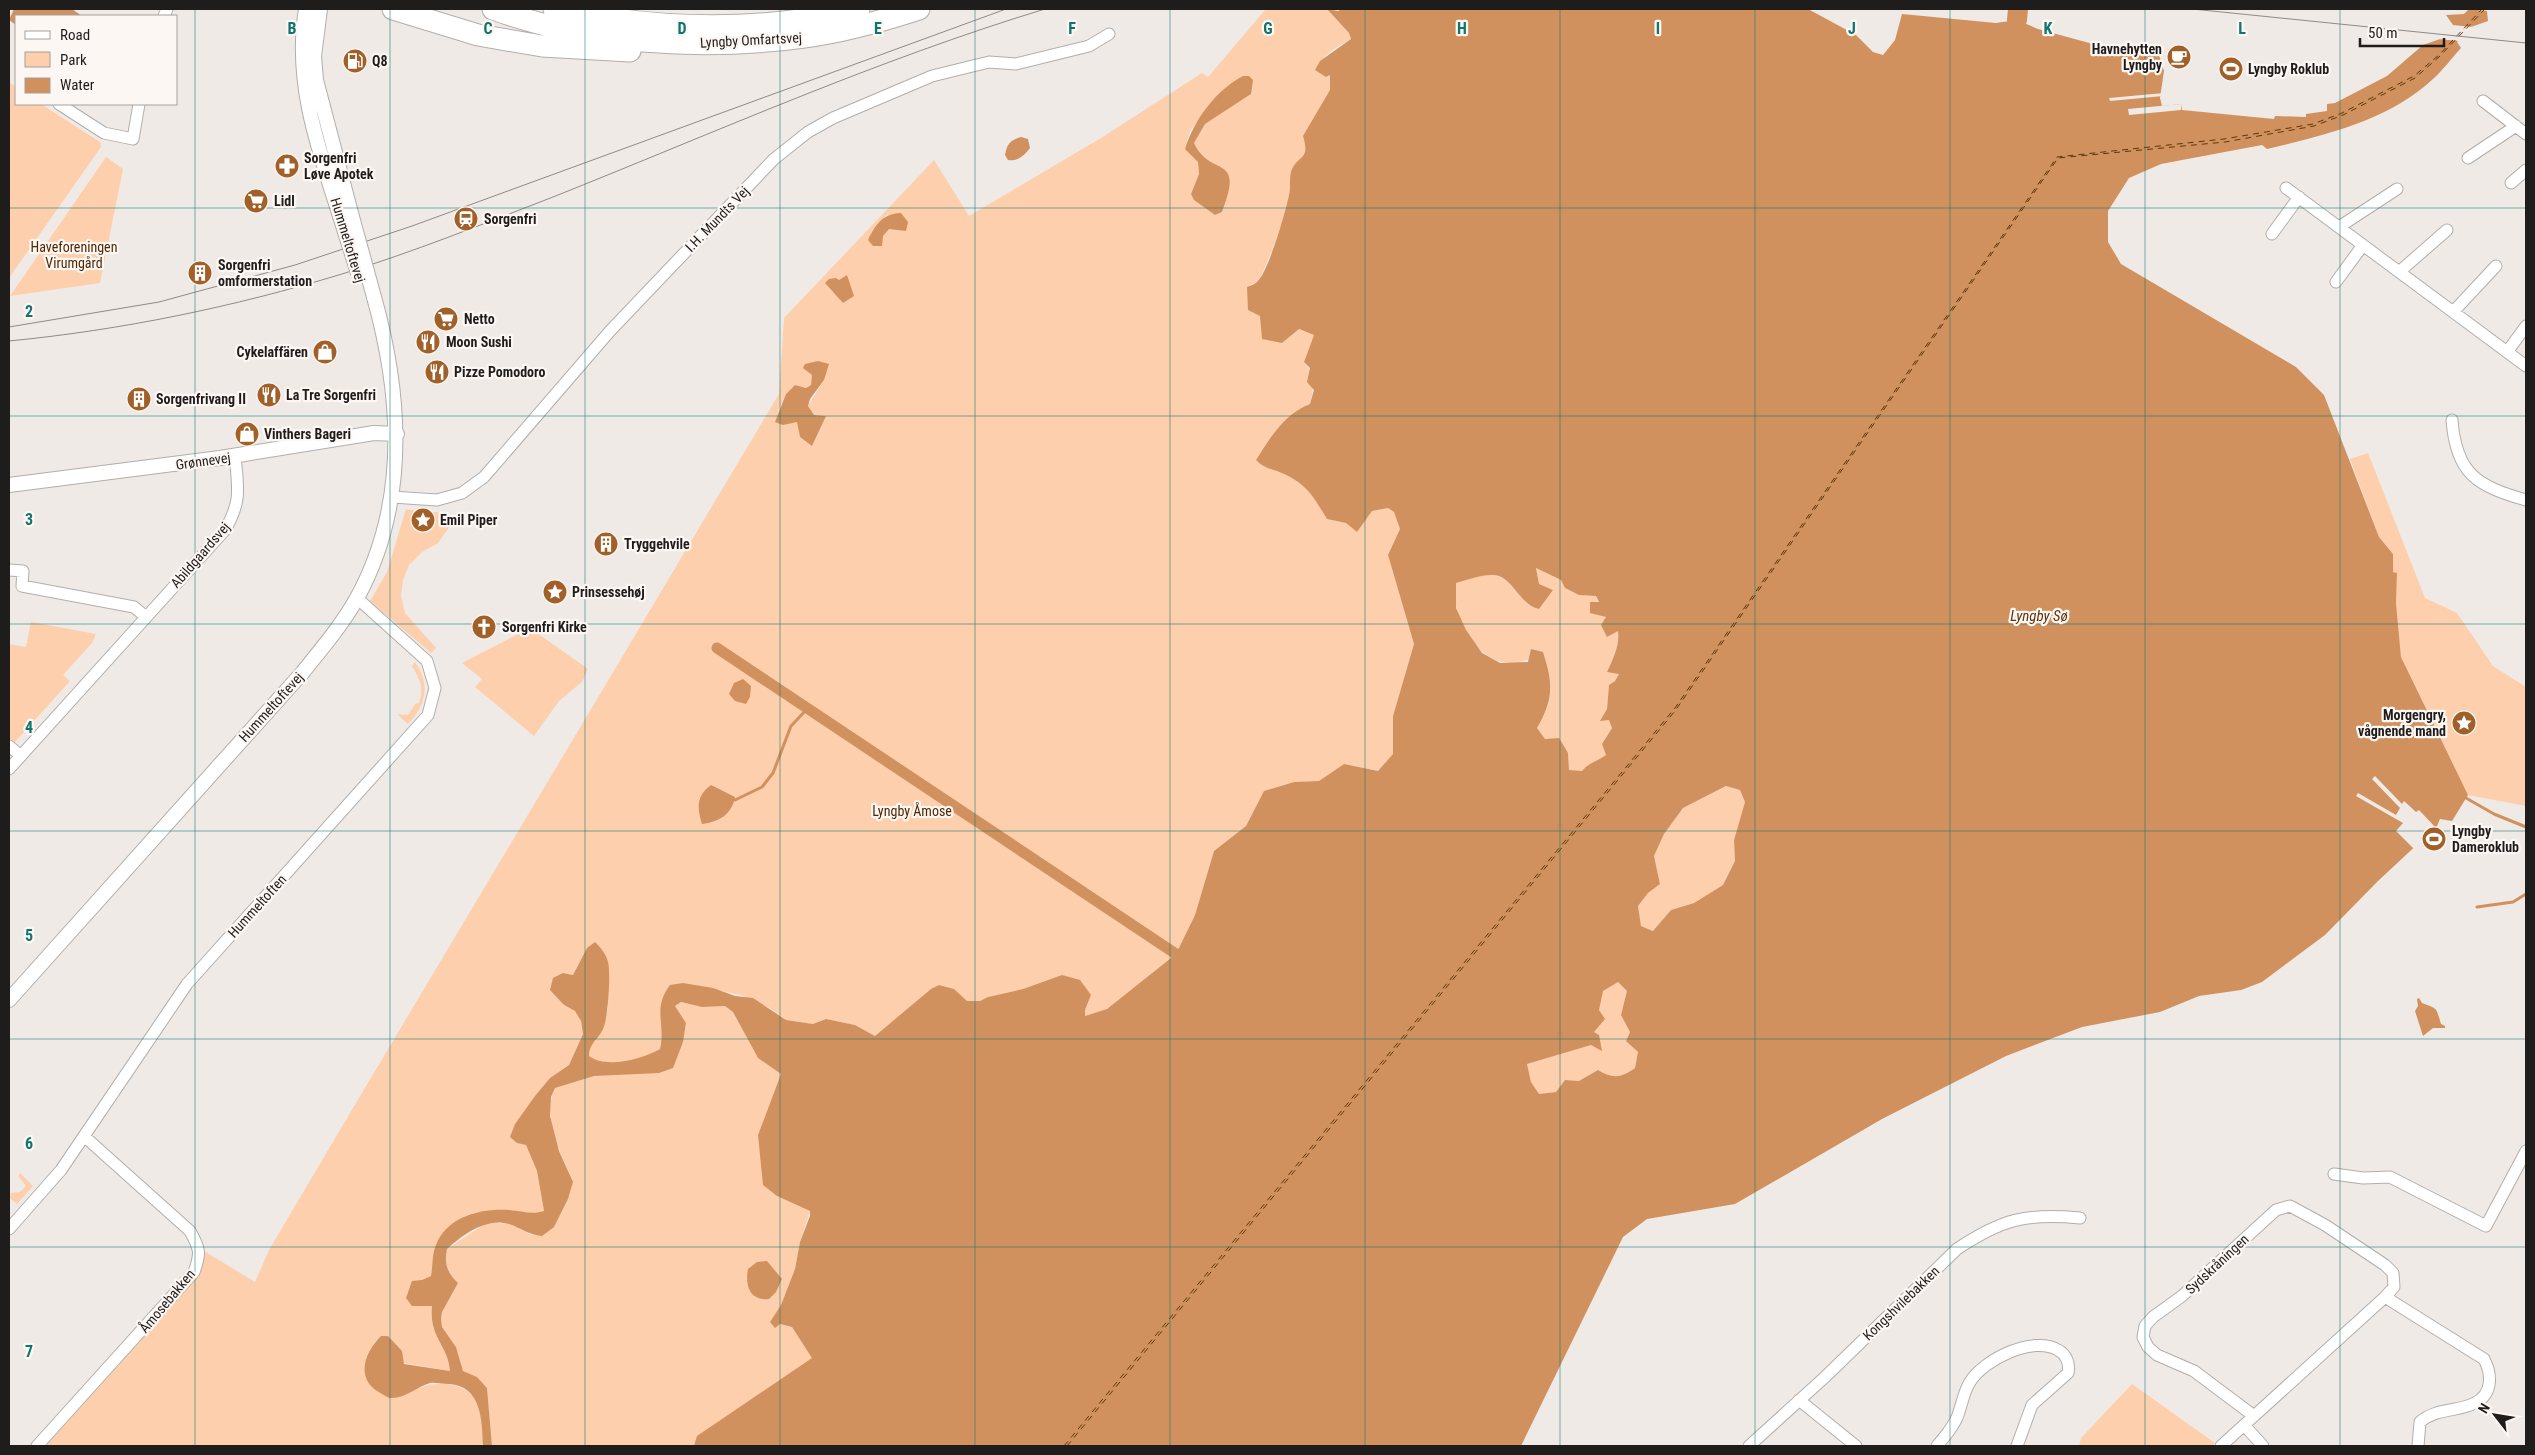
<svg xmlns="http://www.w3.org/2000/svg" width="2535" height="1455" font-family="'Roboto Condensed',sans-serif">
<rect width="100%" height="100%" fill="#efeae6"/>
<path fill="#fdcfac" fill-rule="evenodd" d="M 1266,9 L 1327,9 L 1349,33 L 1351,39 C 1338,46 1306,63 1326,77 L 1330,75 L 1330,90 L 1319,111 L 1305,154 L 1291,173 L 1290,193 L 1283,220 L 1272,250 L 1259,281 L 1247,287 L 1248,297 L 1282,343 L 1298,329 L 1314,335 L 1304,362 C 1315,374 1314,389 1310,404 C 1284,414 1270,438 1256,460 C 1265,469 1274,469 1284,474 C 1308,485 1314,498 1327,519 L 1346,523 L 1357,532 L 1372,511 L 1388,508 L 1394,512 L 1400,529 L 1388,555 L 1414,644 L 1393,716 L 1393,754 L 1378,771 L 1344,764 L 1319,781 L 1294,782 L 1264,791 L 1246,826 L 1214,851 L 1195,915 L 1176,954 L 1107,1009 L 1085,1016 L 1085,1010 L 1091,995 L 1062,975 L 1023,989 L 988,997 L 980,1001 L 967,1001 L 954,989 L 939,985 L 931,990 L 875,1036 L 855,1025 L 826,1019 L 813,1024 L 786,1020 L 770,1008 L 741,995 L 683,983 L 663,1029 L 660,1049 C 643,1059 606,1069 589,1056 L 589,1046 L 595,1041 L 608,1009 L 609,976 L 587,948 L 573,975 L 563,973 L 563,1005 L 575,1011 L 581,1021 L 583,1033 L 569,1065 L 550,1078 L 515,1124 L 517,1143 L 526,1145 L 537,1171 L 544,1211 L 535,1214 L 510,1210 L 473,1213 L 433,1266 L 431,1276 L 422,1280 L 412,1306 L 432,1305 C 429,1338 448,1345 450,1371 L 404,1363 L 389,1336 L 381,1336 L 373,1344 L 419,1388 C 444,1378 476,1385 482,1414 C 484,1424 483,1436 483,1446 L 42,1446 L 193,1278 L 204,1251 L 255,1282 L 269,1250 L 350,1113 L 779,394 L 784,318 L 934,160 L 969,216 L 1101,138 L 1202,73 L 1208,77 ZM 1251,94 L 1205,124 L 1194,143 C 1211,177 1244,155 1222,212 L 1215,214 L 1194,200 L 1191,194 L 1199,174 L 1198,162 L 1185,148 L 1190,131 L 1214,100 ZM 888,214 L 889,229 L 883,236 L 875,226 ZM 847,275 L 843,303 L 825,282 L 839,280 ZM 812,375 L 824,380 L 808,406 L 814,415 L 826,416 L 812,446 L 800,437 L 797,421 L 783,425 L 778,411 L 786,394 L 795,385 L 806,388 L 811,385 Z
M 9,82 L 16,87 L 16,104 L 41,104 L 100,142 L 101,147 L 9,278 Z
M 106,157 L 123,169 L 100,283 L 10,296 Z
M 2368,453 L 2425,598 L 2457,613 L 2493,666 L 2526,687 L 2526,806 L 2468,795 L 2401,657 L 2396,603 L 2397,573 L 2393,572 L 2393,554 L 2379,537 L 2350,459 Z
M 406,509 C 424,513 439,509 456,518 L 438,543 L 422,552 L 409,565 L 403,580 L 401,596 L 405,613 L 436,648 L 431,653 L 370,601 L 387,572 Z
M 1536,568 L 1561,580 L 1565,588 L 1579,595 L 1596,596 L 1601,615 L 1606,618 L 1608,637 L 1618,630 C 1620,645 1613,659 1607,672 L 1620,673 L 1615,681 L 1609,685 L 1607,709 L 1601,720 L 1609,719 L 1612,728 L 1602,744 L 1606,755 C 1598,761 1588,763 1582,771 L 1569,771 L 1568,753 L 1545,739 L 1537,728 C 1555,698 1553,684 1543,652 C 1501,679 1471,652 1457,610 C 1455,602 1456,591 1456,583 C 1467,580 1480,575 1492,575 C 1512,574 1519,605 1539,609 L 1553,590 L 1539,584 Z
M 31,622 L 96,634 L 92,643 L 63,675 L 70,681 L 15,742 L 9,739 L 9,644 L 26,647 Z
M 530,628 L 588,669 L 582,682 L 559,701 L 534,736 L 475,687 L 482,679 L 462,663 Z
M 415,662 C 431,685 426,705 408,724 L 397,714 L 408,715 L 415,704 L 419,703 C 424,687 420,680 412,666 Z
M 1727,786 L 1740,790 L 1745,802 L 1734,840 L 1735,861 L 1723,885 L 1694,903 L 1671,910 L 1654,931 L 1641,926 L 1638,906 L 1648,893 L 1660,884 L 1654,856 L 1664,834 L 1683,808 Z
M 1618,982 L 1627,991 L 1621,1015 L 1630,1032 L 1626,1041 L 1638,1052 L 1635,1068 C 1621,1078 1613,1079 1598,1070 L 1579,1081 L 1565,1080 L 1556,1092 L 1539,1094 L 1531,1082 L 1527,1064 L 1591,1045 L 1603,990 Z
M 680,1002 L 702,1007 L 725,1006 L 733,1012 L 758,1058 L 781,1074 L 758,1135 L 777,1196 L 810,1211 L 800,1242 L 795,1269 L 781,1305 L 770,1322 L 792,1327 L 813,1358 L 694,1446 L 492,1446 L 487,1388 L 477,1377 L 463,1371 L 456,1347 L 442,1327 L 441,1319 L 442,1312 L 458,1283 C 447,1273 444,1263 447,1249 L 488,1222 L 510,1224 L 532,1235 L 554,1227 C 560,1214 570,1200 572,1184 C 573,1178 567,1169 565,1163 C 554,1140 544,1111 555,1088 L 594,1076 L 626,1073 L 683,1042 L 686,1023 L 675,1006 Z
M 20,1173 L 33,1186 L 17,1204 L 10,1198 L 11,1193 L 20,1192 L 26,1186 L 18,1176 Z
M 2132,1384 L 2215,1443 L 2212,1446 L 2079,1446 L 2081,1438 Z"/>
<path fill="#d0915e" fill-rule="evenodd" d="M 14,9 L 72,9 L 82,16 L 16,16 L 16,25 L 9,20 Z
M 1327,9 L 1338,11 L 1342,9 L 1808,9 L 1856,35 L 1873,52 L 1883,55 L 1895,40 L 1902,14 L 1996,23 L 2017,20 L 2038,29 L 2104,47 L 2159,55 L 2164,71 L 2160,98 L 2162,106 L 2181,104 L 2182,110 L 2274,119 L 2275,116 L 2306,117 L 2306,114 L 2327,111 L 2327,104 L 2335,103 L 2387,76 L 2423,45 L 2440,39 L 2453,25 L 2446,15 L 2464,14 L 2469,9 L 2487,11 L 2488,21 L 2471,27 L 2457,42 L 2461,48 C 2452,58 2443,70 2433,79 C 2388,121 2325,135 2267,149 L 2262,145 L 2161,164 L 2129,178 L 2108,211 L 2108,242 L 2121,264 L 2296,367 L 2324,395 L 2379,537 L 2393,554 L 2393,572 L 2397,573 L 2396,603 L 2401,657 L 2468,795 L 2452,821 L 2440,819 L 2437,826 L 2378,881 L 2325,935 L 2262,982 L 2241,990 L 2199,996 L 2160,1012 L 2082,1027 L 2006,1056 L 1882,1119 L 1735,1204 L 1647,1219 L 1623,1237 L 1521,1446 L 694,1446 L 697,1436 L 812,1358 L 792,1327 L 780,1324 L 775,1328 L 770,1322 L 781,1305 L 795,1269 L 800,1242 L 810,1216 L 810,1211 L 777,1196 L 763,1185 L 758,1135 L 781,1074 L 758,1058 L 733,1012 L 725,1006 L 702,1007 L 681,1002 L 675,1006 L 686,1023 L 683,1042 L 673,1068 L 659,1073 L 594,1076 L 555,1088 L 551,1097 L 550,1116 L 559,1151 L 573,1182 L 568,1199 L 554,1227 L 542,1236 C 529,1235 521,1228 509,1224 C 487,1217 463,1234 447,1249 C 444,1263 447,1273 458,1283 L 442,1312 L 441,1319 L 442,1327 L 456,1347 L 463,1371 L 477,1377 L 487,1388 L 492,1446 L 483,1446 C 482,1421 482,1386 449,1384 C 443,1384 435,1382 430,1383 C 416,1387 405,1399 390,1398 C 386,1397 381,1393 377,1391 C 355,1376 366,1351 381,1336 L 388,1336 L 402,1351 L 404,1364 L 450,1371 C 448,1345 429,1338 432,1306 L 412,1306 L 406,1298 L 412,1281 L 422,1280 L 431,1276 C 433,1265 432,1254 436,1245 C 447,1216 482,1208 509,1210 C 522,1211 532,1215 544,1211 L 537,1171 L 526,1145 L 517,1143 L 510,1137 L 515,1124 L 535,1096 L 550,1078 L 569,1065 L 583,1034 L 581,1021 L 575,1011 L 564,1005 L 550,990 L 553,978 L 563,973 L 573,975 L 587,948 L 595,942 C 601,948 606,954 608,962 C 611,973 608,1019 603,1029 C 598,1040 589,1043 589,1056 C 606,1069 643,1059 660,1049 C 666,1023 652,1009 670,985 L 683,983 L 713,988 L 735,996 L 753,998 L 786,1020 L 813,1024 L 826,1019 L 855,1025 L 875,1036 L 931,989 L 939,985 L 954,989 L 967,1001 L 980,1001 L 988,997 L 1023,989 L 1062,975 L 1080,980 L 1091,995 L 1085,1010 L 1085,1016 L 1107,1009 L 1176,954 L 1195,915 L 1214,851 L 1246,826 L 1264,791 L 1294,782 L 1319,781 L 1344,764 L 1378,771 L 1393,754 L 1393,716 L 1414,644 L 1388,555 L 1400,529 L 1394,512 L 1388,508 L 1372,511 L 1357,532 L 1346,523 L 1327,519 C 1314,498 1308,485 1284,474 C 1274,469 1264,469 1256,460 C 1270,438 1284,414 1310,404 L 1314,390 L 1307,382 L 1310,368 L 1304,362 L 1314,335 L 1299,329 L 1282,343 L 1262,339 L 1260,316 L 1248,310 L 1247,287 C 1250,286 1255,284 1257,282 C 1268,273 1286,211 1289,195 C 1291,188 1289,179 1291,172 C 1297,154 1311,162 1303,136 L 1330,90 L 1330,75 L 1326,77 L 1315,70 L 1320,61 L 1351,39 L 1349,33 ZM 1536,568 L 1561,580 L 1565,588 L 1579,595 L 1596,596 L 1599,602 L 1590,602 L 1590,613 L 1606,617 L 1601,625 L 1607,637 L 1618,631 C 1620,645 1613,659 1607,672 L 1619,674 L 1615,681 L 1609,685 L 1607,709 L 1600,721 L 1609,720 L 1612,728 L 1602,744 L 1606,755 C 1598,761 1588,763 1582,771 L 1569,770 L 1568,753 L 1559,738 L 1545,739 L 1537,728 C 1554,699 1553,683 1543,652 L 1531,649 L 1528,662 L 1500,663 L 1482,653 L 1466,630 L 1456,608 L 1456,583 C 1467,580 1480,575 1492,575 C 1512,574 1519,605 1539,609 L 1553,590 L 1539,584 ZM 1726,786 L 1740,790 L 1745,802 L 1734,840 L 1735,861 L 1723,885 L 1694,903 L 1671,910 L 1653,931 L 1641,926 L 1638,906 L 1648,893 L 1660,884 L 1654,856 L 1664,834 L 1683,808 ZM 1618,982 L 1627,991 L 1621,1015 L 1630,1032 L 1626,1041 L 1638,1052 L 1635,1068 C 1621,1078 1613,1079 1598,1070 L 1579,1081 L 1565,1080 L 1556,1092 L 1539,1094 L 1531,1082 L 1527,1064 L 1591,1045 L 1602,1051 L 1599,1035 L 1594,1032 L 1605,1019 L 1599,1010 L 1603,991 Z
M 1243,76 L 1249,76 L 1253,80 L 1251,94 L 1205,124 L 1194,143 C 1211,179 1245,152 1222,212 L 1215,215 L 1194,200 L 1191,194 L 1199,174 L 1198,162 L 1185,149 C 1194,120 1216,90 1243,76 Z
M 1021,137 L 1028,139 L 1030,148 C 1025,155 1017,162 1008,160 L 1005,155 C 1007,144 1010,140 1021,137 Z
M 901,213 L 908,222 L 906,231 L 889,229 L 883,236 L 882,246 L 873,246 L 868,240 C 876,224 882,214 901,213 Z
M 847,275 L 854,296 L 843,303 L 825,283 L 829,279 L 836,278 L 839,280 Z
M 818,361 L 829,364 L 824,380 L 810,399 L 808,406 L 814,415 L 826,416 L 812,446 L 800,437 L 797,422 L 783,425 L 775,422 L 786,394 L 795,385 L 806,388 L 811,385 L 812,375 L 803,368 L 805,364 Z
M 743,679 L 751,686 L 750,697 L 746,704 L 735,701 L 729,694 L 734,683 Z
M 711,785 L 735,797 C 732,814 719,822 702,824 C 697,808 696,796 711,785 Z
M 2419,998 L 2422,1003 C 2438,1009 2436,1007 2441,1024 L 2445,1026 L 2445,1028 L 2433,1028 L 2423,1036 L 2415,1011 L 2418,1006 L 2417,999 Z
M 767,1261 L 782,1279 L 776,1292 L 769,1299 C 749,1301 745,1285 748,1269 L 757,1262 Z"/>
<path fill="#efeae6" d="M 2452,25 L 2473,27 L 2459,41 L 2438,39 Z
M 2164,93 L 2163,96 L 2110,101 L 2109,98 Z
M 2181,104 L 2181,110 L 2129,115 L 2128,109 Z
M 2375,776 L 2402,804 L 2404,801 L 2416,812 L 2419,810 L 2437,829 L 2415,850 L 2396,831 L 2403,823 L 2356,796 L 2358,793 L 2396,815 L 2400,808 L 2372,779 Z"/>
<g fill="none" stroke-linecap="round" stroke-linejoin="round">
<path stroke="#d0915e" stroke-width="3" d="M 2466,798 L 2494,814 L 2526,827
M 735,800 L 762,787 L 773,773 L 791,726 L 808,708
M 2477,907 L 2513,902 L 2526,894"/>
<path stroke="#d0915e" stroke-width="11" d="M 717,648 L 1176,954"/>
<path stroke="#d0915e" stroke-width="20" d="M 2017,20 L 2018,9"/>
<path stroke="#5f350d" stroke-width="1" stroke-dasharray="6 5" stroke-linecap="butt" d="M 1064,1446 L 1675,708 L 2057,157 L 2224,139 L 2313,124 L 2342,113 L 2414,76 L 2439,55 L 2482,9
M 1067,1446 L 1675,711 L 2058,158 L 2225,142 L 2314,126 L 2343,115 L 2415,78 L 2440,56 L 2485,9"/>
<defs>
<path id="minor" d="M 164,16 L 167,9
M 2483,101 L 2526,134
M 59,104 L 104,133 L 133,139 L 139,104
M 2468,158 L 2516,126
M 2511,183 L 2526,170
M 2286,188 L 2526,366
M 2339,227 L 2397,189
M 2272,234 L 2299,197
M 2399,272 L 2447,230
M 2336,282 L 2363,245
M 2453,312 L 2496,266
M 2507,352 L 2526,326
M 2452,420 C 2456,474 2477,486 2526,500
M 392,497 L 437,500 L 462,493 L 484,477 L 610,331 L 774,159 L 808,132 L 833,118 L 932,76 L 989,62 L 1016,64 L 1089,46 L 1109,34
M 9,570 L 23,571 L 22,586 L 134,607 L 146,617
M 9,746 L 21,756
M 9,769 L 225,530 C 242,501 238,488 235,456
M 2334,1174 L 2363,1178 L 2390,1177 L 2486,1226 L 2526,1151
M 9,1229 L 61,1170 L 187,984 L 428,715 L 435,688 L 427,661 L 357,598
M 2385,1297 L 2484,1359 C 2492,1374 2493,1394 2475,1403 C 2457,1412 2436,1408 2420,1422 L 2418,1446
M 1799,1400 L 1856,1446
M 2244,1425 L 2263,1446
M 37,1446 L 194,1272 C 201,1253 200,1249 190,1231 L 85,1137
M 1749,1446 L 1825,1377 L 1957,1249 C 2002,1219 2026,1213 2080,1218
M 1937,1446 C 1945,1436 1954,1427 1958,1415 C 1962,1404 1964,1391 1970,1382 C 1983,1360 2033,1335 2058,1350 C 2066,1354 2070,1363 2068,1373 L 2032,1405 L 2017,1446
M 2221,1446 L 2385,1297 L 2394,1287 L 2393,1273 L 2385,1265 L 2325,1225 L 2290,1206 L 2276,1210 L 2182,1296 L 2153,1317 L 2145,1326 L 2143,1337 L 2148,1347 L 2157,1355 L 2194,1371 L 2254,1416"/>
<path id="tertiary" d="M 306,9 C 294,81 318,148 340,216
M 320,9 L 314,56 L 316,80 L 351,213
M 9,485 L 220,458 L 374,433 L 397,434
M 9,1000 L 303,672 C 322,648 342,625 357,598 C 408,505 402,397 374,297"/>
<path id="motorway" d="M 393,9 L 478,35 L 542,46 L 630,51
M 493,9 C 590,44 702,51 804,37 C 843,32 882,21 919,9
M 554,9 C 574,14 594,16 614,19 C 695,30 779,28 859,9"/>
</defs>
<use href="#minor" stroke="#b2aeaa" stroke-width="13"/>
<use href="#tertiary" stroke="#b2aeaa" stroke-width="16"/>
<use href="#motorway" stroke="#b2aeaa" stroke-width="23"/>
<use href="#minor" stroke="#fff" stroke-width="11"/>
<use href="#tertiary" stroke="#fff" stroke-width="14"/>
<use href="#motorway" stroke="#fff" stroke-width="21"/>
<path stroke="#8e8a88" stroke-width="1" d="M 2192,9 L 2526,43
M 9,327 L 159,302 L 295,265 L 412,226 L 1006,9
M 9,341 C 122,330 233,307 342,274 C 413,252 483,224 553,197 C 716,132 877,60 1045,9"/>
<defs>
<path id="tertiary-bridge" d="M 351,213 L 374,297
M 340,216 L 358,273"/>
</defs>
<use href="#tertiary-bridge" stroke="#b2aeaa" stroke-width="16" stroke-linecap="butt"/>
<use href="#tertiary-bridge" stroke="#fff" stroke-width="14"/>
</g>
<path fill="none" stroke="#0f766e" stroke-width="1" stroke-opacity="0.55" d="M 195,9 L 195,1446M 390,9 L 390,1446M 585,9 L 585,1446M 780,9 L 780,1446M 975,9 L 975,1446M 1170,9 L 1170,1446M 1365,9 L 1365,1446M 1560,9 L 1560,1446M 1755,9 L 1755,1446M 1950,9 L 1950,1446M 2145,9 L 2145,1446M 2340,9 L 2340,1446M 9,208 L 2526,208M 9,416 L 2526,416M 9,624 L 2526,624M 9,831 L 2526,831M 9,1039 L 2526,1039M 9,1247 L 2526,1247"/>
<defs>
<symbol id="cafe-disc" viewBox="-11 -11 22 22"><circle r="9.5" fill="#a06028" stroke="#fdf7f4"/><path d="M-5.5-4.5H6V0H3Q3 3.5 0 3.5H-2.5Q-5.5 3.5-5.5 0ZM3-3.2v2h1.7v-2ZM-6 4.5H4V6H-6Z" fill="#fff"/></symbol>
<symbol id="fuel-disc" viewBox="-11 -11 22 22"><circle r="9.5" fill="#a06028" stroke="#fdf7f4"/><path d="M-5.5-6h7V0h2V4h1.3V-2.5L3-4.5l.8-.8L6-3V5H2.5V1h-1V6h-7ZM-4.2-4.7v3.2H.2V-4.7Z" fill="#fff"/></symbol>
<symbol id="stadium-disc" viewBox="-11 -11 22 22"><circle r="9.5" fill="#a06028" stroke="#fdf7f4"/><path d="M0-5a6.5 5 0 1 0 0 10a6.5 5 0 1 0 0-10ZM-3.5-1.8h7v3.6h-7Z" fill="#fff"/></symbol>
<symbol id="pharmacy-disc" viewBox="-11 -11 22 22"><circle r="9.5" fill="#a06028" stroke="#fdf7f4"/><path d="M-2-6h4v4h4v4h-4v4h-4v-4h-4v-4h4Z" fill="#fff"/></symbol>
<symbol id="supermarket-disc" viewBox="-11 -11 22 22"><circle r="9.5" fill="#a06028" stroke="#fdf7f4"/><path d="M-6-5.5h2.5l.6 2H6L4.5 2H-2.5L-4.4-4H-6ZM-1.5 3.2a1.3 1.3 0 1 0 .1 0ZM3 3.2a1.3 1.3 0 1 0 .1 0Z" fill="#fff"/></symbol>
<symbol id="station-disc" viewBox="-11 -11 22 22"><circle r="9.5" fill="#a06028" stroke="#fdf7f4"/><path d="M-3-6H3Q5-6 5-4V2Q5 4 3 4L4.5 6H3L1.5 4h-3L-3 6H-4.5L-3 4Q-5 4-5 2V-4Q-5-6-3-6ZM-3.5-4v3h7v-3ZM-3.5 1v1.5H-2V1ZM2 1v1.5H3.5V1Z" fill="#fff"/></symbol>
<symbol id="building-disc" viewBox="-11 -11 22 22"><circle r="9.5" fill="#a06028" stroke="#fdf7f4"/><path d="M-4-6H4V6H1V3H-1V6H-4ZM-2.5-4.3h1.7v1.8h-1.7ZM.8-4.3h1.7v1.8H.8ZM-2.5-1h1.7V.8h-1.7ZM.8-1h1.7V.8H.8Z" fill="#fff"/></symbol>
<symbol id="restaurant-disc" viewBox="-11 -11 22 22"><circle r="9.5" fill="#a06028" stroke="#fdf7f4"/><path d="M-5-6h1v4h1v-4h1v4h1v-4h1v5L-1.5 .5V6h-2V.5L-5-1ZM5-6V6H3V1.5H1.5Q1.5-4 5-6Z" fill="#fff"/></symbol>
<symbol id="shop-disc" viewBox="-11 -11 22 22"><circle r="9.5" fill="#a06028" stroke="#fdf7f4"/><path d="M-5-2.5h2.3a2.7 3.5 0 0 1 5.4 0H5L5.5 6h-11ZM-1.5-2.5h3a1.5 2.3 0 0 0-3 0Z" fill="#fff"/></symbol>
<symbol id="sight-disc" viewBox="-11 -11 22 22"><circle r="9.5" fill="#a06028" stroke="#fdf7f4"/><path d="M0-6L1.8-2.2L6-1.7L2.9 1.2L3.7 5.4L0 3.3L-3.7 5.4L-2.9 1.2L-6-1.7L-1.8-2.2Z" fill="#fff"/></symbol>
<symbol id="church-disc" viewBox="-11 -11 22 22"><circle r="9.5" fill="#a06028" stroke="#fdf7f4"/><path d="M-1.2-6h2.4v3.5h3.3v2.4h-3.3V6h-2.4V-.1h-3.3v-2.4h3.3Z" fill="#fff"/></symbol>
</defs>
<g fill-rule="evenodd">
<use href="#cafe-disc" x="2165" y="43" width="28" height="28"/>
<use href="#fuel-disc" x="341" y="47" width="28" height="28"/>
<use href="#stadium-disc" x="2217" y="55" width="28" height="28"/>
<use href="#pharmacy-disc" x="273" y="152" width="28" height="28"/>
<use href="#supermarket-disc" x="242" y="187" width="28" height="28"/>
<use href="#station-disc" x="452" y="205" width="28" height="28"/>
<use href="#building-disc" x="186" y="259" width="28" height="28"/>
<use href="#supermarket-disc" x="432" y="305" width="28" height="28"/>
<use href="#restaurant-disc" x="414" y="328" width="28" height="28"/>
<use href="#shop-disc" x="311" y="338" width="28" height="28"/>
<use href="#restaurant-disc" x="423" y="358" width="28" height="28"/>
<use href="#restaurant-disc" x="255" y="381" width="28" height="28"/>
<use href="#building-disc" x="125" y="385" width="28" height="28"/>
<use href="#shop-disc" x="233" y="420" width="28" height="28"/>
<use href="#sight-disc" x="409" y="506" width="28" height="28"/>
<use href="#building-disc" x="592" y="530" width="28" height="28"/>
<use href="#sight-disc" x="541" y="578" width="28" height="28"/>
<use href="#church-disc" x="470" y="613" width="28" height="28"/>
<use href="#sight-disc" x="2450" y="709" width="28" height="28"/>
<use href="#stadium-disc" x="2420" y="825" width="28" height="28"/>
</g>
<g text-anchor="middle" stroke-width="4.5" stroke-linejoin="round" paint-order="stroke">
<g font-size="14" fill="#1f1d1c" stroke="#fdf7f4">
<text transform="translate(751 40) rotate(-3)" y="5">Lyngby Omfartsvej</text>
<text transform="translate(717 219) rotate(-46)" y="5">I.H. Mundts Vej</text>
<text transform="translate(348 240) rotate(73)" y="5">Hummeltoftevej</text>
<text transform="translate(203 461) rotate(-8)" y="5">Grønnevej</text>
<text transform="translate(200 555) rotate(-49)" y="5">Abildgaardsvej</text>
<text transform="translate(271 707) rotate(-48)" y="5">Hummeltoftevej</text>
<text transform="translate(257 906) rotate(-48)" y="5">Hummeltoften</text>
<text transform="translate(2217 1264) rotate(-43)" y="5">Sydskråningen</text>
<text transform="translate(167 1301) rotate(-50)" y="5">Åmosebakken</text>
<text transform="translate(1901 1303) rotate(-44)" y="5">Kongshvilebakken</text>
</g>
<g font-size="14" font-weight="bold" fill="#1f1d1c" stroke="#fdf7f4" text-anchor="start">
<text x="2162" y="54" text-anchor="end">Havnehytten<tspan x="2162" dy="16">Lyngby</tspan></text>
<text x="372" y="66">Q8</text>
<text x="2248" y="74">Lyngby Roklub</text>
<text x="304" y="163">Sorgenfri<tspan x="304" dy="16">Løve Apotek</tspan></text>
<text x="274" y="206">Lidl</text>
<text x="484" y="224">Sorgenfri</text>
<text x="218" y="270">Sorgenfri<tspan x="218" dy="16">omformerstation</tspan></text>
<text x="464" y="324">Netto</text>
<text x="446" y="347">Moon Sushi</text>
<text x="308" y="357" text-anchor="end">Cykelaffären</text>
<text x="454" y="377">Pizze Pomodoro</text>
<text x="286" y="400">La Tre Sorgenfri</text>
<text x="156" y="404">Sorgenfrivang II</text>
<text x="264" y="439">Vinthers Bageri</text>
<text x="440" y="525">Emil Piper</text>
<text x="624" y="549">Tryggehvile</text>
<text x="572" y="597">Prinsessehøj</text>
<text x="502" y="632">Sorgenfri Kirke</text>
<text x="2446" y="720" text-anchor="end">Morgengry,<tspan x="2446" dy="16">vågnende mand</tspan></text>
<text x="2452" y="836">Lyngby<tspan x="2452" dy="16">Dameroklub</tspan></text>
</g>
<g font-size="14" fill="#502700" stroke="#fdf7f4">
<text x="74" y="252">Haveforeningen<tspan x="74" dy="16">Virumgård</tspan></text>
<text x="912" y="816">Lyngby Åmose</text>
</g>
<g font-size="15" font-style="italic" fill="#5f350d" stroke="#fdf7f4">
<text x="2039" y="621">Lyngby Sø</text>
</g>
</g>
<g font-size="16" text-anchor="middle" font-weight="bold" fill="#0f766e" stroke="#fdf7f4" stroke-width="4.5" stroke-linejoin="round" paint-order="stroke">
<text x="292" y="34">B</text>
<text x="488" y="34">C</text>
<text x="682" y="34">D</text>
<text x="878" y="34">E</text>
<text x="1072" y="34">F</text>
<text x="1268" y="34">G</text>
<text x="1462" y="34">H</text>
<text x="1658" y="34">I</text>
<text x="1852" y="34">J</text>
<text x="2048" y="34">K</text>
<text x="2242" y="34">L</text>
<text x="29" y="317">2</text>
<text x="29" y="525">3</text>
<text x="29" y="733">4</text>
<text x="29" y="941">5</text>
<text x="29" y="1149">6</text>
<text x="29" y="1357">7</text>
</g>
<rect width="2535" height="1455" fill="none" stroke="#1f1d1c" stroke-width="20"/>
<rect x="15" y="15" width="162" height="90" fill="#fdf7f4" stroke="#a4a09e"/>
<rect x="25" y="31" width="25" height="8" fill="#ffffff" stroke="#a4a09e"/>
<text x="60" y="40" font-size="15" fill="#1f1d1c">Road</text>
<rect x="25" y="52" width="25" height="15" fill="#fdcfac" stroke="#a4a09e"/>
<text x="60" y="65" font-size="15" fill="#1f1d1c">Park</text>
<rect x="25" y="78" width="25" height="15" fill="#d0915e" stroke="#a4a09e"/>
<text x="60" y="90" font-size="15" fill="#1f1d1c">Water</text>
<g transform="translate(2495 1415) rotate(301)" stroke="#fdf7f4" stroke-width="4" paint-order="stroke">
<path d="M0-4L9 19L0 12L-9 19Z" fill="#1f1d1c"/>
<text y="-8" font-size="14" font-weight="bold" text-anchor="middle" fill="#1f1d1c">N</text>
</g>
<path d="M2360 38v8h84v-8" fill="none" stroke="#1f1d1c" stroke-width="2.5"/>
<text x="2368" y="38" font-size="15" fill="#1f1d1c" stroke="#fdf7f4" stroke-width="4" paint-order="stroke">50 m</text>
</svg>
